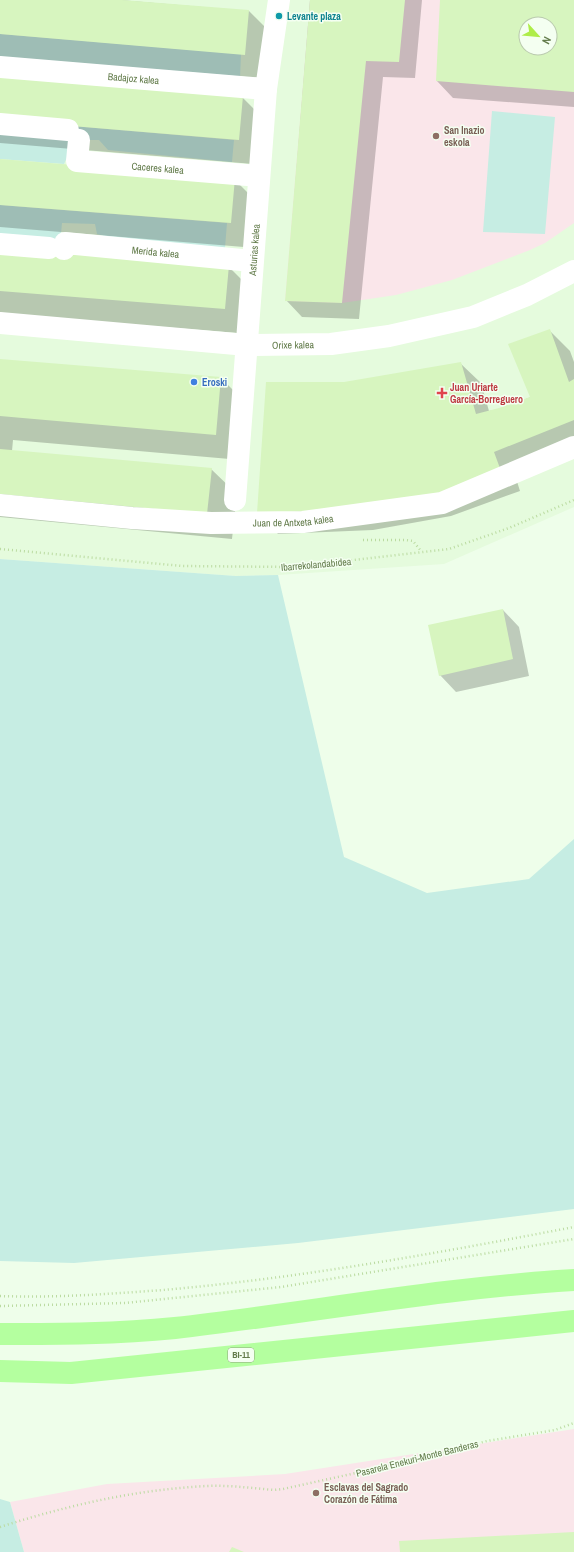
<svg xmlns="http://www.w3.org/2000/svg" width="574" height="1552" font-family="'Archivo Narrow',sans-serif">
<rect width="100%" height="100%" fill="#eefeea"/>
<path fill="#e5fbdd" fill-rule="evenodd" d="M 0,0 L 574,0 L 574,507 L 444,564 L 278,575 L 236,576 L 0,559 ZM 526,24 L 550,24 L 550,48 L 526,48 Z"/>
<path fill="#fae6ea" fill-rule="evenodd" d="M 310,0 L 574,0 L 574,223 L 545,243 L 530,250 L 452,280 L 396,295 L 342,303 L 285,301 ZM 526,24 L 550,24 L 550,48 L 526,48 Z
M 574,1429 L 574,1552 L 24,1552 L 10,1502 L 107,1484 L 285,1474 Z"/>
<path fill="#c6ede3" d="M 0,34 L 241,54 L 240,79 L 0,57 Z
M 492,111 L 555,117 L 545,234 L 483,232 Z
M 73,126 L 234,140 L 232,162 L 108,150 L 99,140 L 88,140 Z
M 0,130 L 67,135 L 74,142 L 64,164 L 0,159 Z
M 0,205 L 227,223 L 225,248 L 107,237 L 97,234 L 95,224 L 62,223 L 60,245 L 0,240 Z
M 0,559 L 236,576 L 278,575 L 344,857 L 427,893 L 529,879 L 574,839 L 574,1209 L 298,1243 L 74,1263 L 0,1261 Z
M 0,1499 L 10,1502 L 24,1552 L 0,1552 Z"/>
<path fill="#0003" fill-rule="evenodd" d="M 0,0 L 120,0 L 249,11 L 274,36 L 270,79 L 0,57 Z
M 310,0 L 422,0 L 415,78 L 383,77 L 359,319 L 302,317 L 286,300 Z
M 441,0 L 574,0 L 574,107 L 453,98 L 437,81 ZM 526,24 L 550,24 L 550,48 L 526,48 Z
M 0,77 L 242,97 L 268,123 L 264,165 L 0,143 Z
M 0,160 L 234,179 L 260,205 L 256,248 L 0,227 Z
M 0,247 L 228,266 L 253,291 L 250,334 L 0,314 Z
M 549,330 L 570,351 L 574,362 L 574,449 L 514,472 L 520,491 L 451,516 L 373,530 L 278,534 L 258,513 L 344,383 L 460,363 L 481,383 L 489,411 L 499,409 L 531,397 Z
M 0,360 L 221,378 L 246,403 L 241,460 L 13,440 L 12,451 L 211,469 L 237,494 L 232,539 L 0,517 Z
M 503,610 L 519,627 L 529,676 L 456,692 L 440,675 Z"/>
<path fill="#d7f5bf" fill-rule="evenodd" d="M 0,0 L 122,0 L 249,10 L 245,55 L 0,34 Z
M 310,0 L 405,0 L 399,62 L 366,61 L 342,303 L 285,301 Z
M 440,0 L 574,0 L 574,92 L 436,81 ZM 526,24 L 550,24 L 550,48 L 526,48 Z
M 0,76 L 243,96 L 239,140 L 0,120 Z
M 0,159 L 235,178 L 231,223 L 0,205 Z
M 0,246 L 229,265 L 225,309 L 0,291 Z
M 550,329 L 569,382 L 574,379 L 574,420 L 494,452 L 501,471 L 430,496 L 352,510 L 257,513 L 266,382 L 344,382 L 461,362 L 476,414 L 499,408 L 530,397 L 508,344 Z
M 0,359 L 221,377 L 216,435 L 0,416 Z
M 0,449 L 212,468 L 207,514 L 0,494 Z
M 503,609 L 513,659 L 439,676 L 428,625 Z
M 574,1532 L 574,1552 L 400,1552 L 399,1541 Z
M 232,1547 L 244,1552 L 229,1552 Z"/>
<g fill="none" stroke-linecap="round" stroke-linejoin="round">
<path stroke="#bbdba1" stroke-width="2.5" stroke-dasharray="1 3" stroke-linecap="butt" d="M 363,540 L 406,540 L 413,541 L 421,551
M 0,549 L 182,566 L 293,567 L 449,549 L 509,528 L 574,500
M 0,1296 C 55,1298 108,1294 163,1290 C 301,1278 438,1253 574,1227
M 0,1306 L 125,1303 L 281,1287 L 574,1239
M 0,1527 C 69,1505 134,1490 206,1486 C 229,1485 251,1488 274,1490 L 283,1489 L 397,1464 L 487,1441 L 555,1430 L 574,1423"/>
<g stroke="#fff" stroke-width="22">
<path id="s1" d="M 0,67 L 266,89"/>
<path d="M 0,124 L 68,130"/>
<path id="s2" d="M 79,140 L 77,161 L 259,176"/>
<path d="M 0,244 L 49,248"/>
<path id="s3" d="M 64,249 L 65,243 L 252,261"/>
<path id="s4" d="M 0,323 L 247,345 L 331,344 L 389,336 L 473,317 L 527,295 L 574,271"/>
<path id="s5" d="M 235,500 L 266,89 L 279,0"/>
<path id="s6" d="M 0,505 L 132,518 L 211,523 L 303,522 L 442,503 L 574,447"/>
</g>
<path stroke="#b4ff9f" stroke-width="22" d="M 0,1334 C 58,1334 117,1334 175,1328 C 308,1313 440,1288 574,1280
M 0,1371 L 71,1373 L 574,1321"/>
</g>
<circle fill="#0f9aa8" stroke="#f4fff1" stroke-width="1.5" cx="279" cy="16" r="4"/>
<g fill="#8d6e63" stroke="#f4fff1" stroke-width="1.5">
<circle cx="436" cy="136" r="4"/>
<circle cx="316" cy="1493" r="4"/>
</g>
<circle fill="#3f7fe0" stroke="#f4fff1" stroke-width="1.5" cx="194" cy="382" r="4"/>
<path fill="#e0444e" stroke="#f4fff1" stroke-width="1.5" d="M440 387h4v4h4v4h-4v4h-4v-4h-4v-4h4z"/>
<g text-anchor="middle" stroke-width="3" stroke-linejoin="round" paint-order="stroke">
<rect fill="#f4fff1" stroke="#8ea37c" stroke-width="1" x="228" y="1348" width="26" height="14" rx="3"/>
<g font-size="9" font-weight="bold" fill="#627b4a">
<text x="241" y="1358">BI-11</text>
</g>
<g font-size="10" font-weight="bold" fill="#0d838f" stroke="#f4fff1" text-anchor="start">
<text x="287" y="20">Levante plaza</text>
</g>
<g font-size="10" fill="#627b4a" stroke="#f4fff1">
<text dy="4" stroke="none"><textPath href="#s1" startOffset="134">Badajoz kalea</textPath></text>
<text dy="4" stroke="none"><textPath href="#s2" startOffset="102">Caceres kalea</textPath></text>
<text dy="4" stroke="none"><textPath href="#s5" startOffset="251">Asturias kalea</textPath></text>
<text dy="4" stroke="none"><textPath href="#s3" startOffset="97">Merida kalea</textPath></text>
<text dy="4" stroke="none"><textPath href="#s4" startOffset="294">Orixe kalea</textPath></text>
<text dy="4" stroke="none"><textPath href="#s6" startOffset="294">Juan de Antxeta kalea</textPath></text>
<text transform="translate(316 564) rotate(-5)" y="4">Ibarrekolandabidea</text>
<text transform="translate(417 1458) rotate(-14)" y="4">Pasarela Enekuri-Monte Banderas</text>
</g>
<g font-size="10" font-weight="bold" fill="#785e54" stroke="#f4fff1" text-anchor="start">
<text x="444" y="134">San Inazio<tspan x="444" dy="12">eskola</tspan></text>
<text x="324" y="1491">Esclavas del Sagrado<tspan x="324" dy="12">Corazón de Fátima</tspan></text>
</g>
<g font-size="10" font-weight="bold" fill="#366cbe" stroke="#f4fff1" text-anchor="start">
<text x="202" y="386">Eroski</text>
</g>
<g font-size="10" font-weight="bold" fill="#be3a42" stroke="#f4fff1" text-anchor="start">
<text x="450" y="391">Juan Uriarte<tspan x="450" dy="12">García-Borreguero</tspan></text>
</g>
</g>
<g transform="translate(538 36) rotate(117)"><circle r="19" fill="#f4fff1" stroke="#bacaae"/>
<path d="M0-3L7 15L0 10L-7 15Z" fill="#aeed49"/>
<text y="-6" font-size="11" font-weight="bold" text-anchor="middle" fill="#627b4a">N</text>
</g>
</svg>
